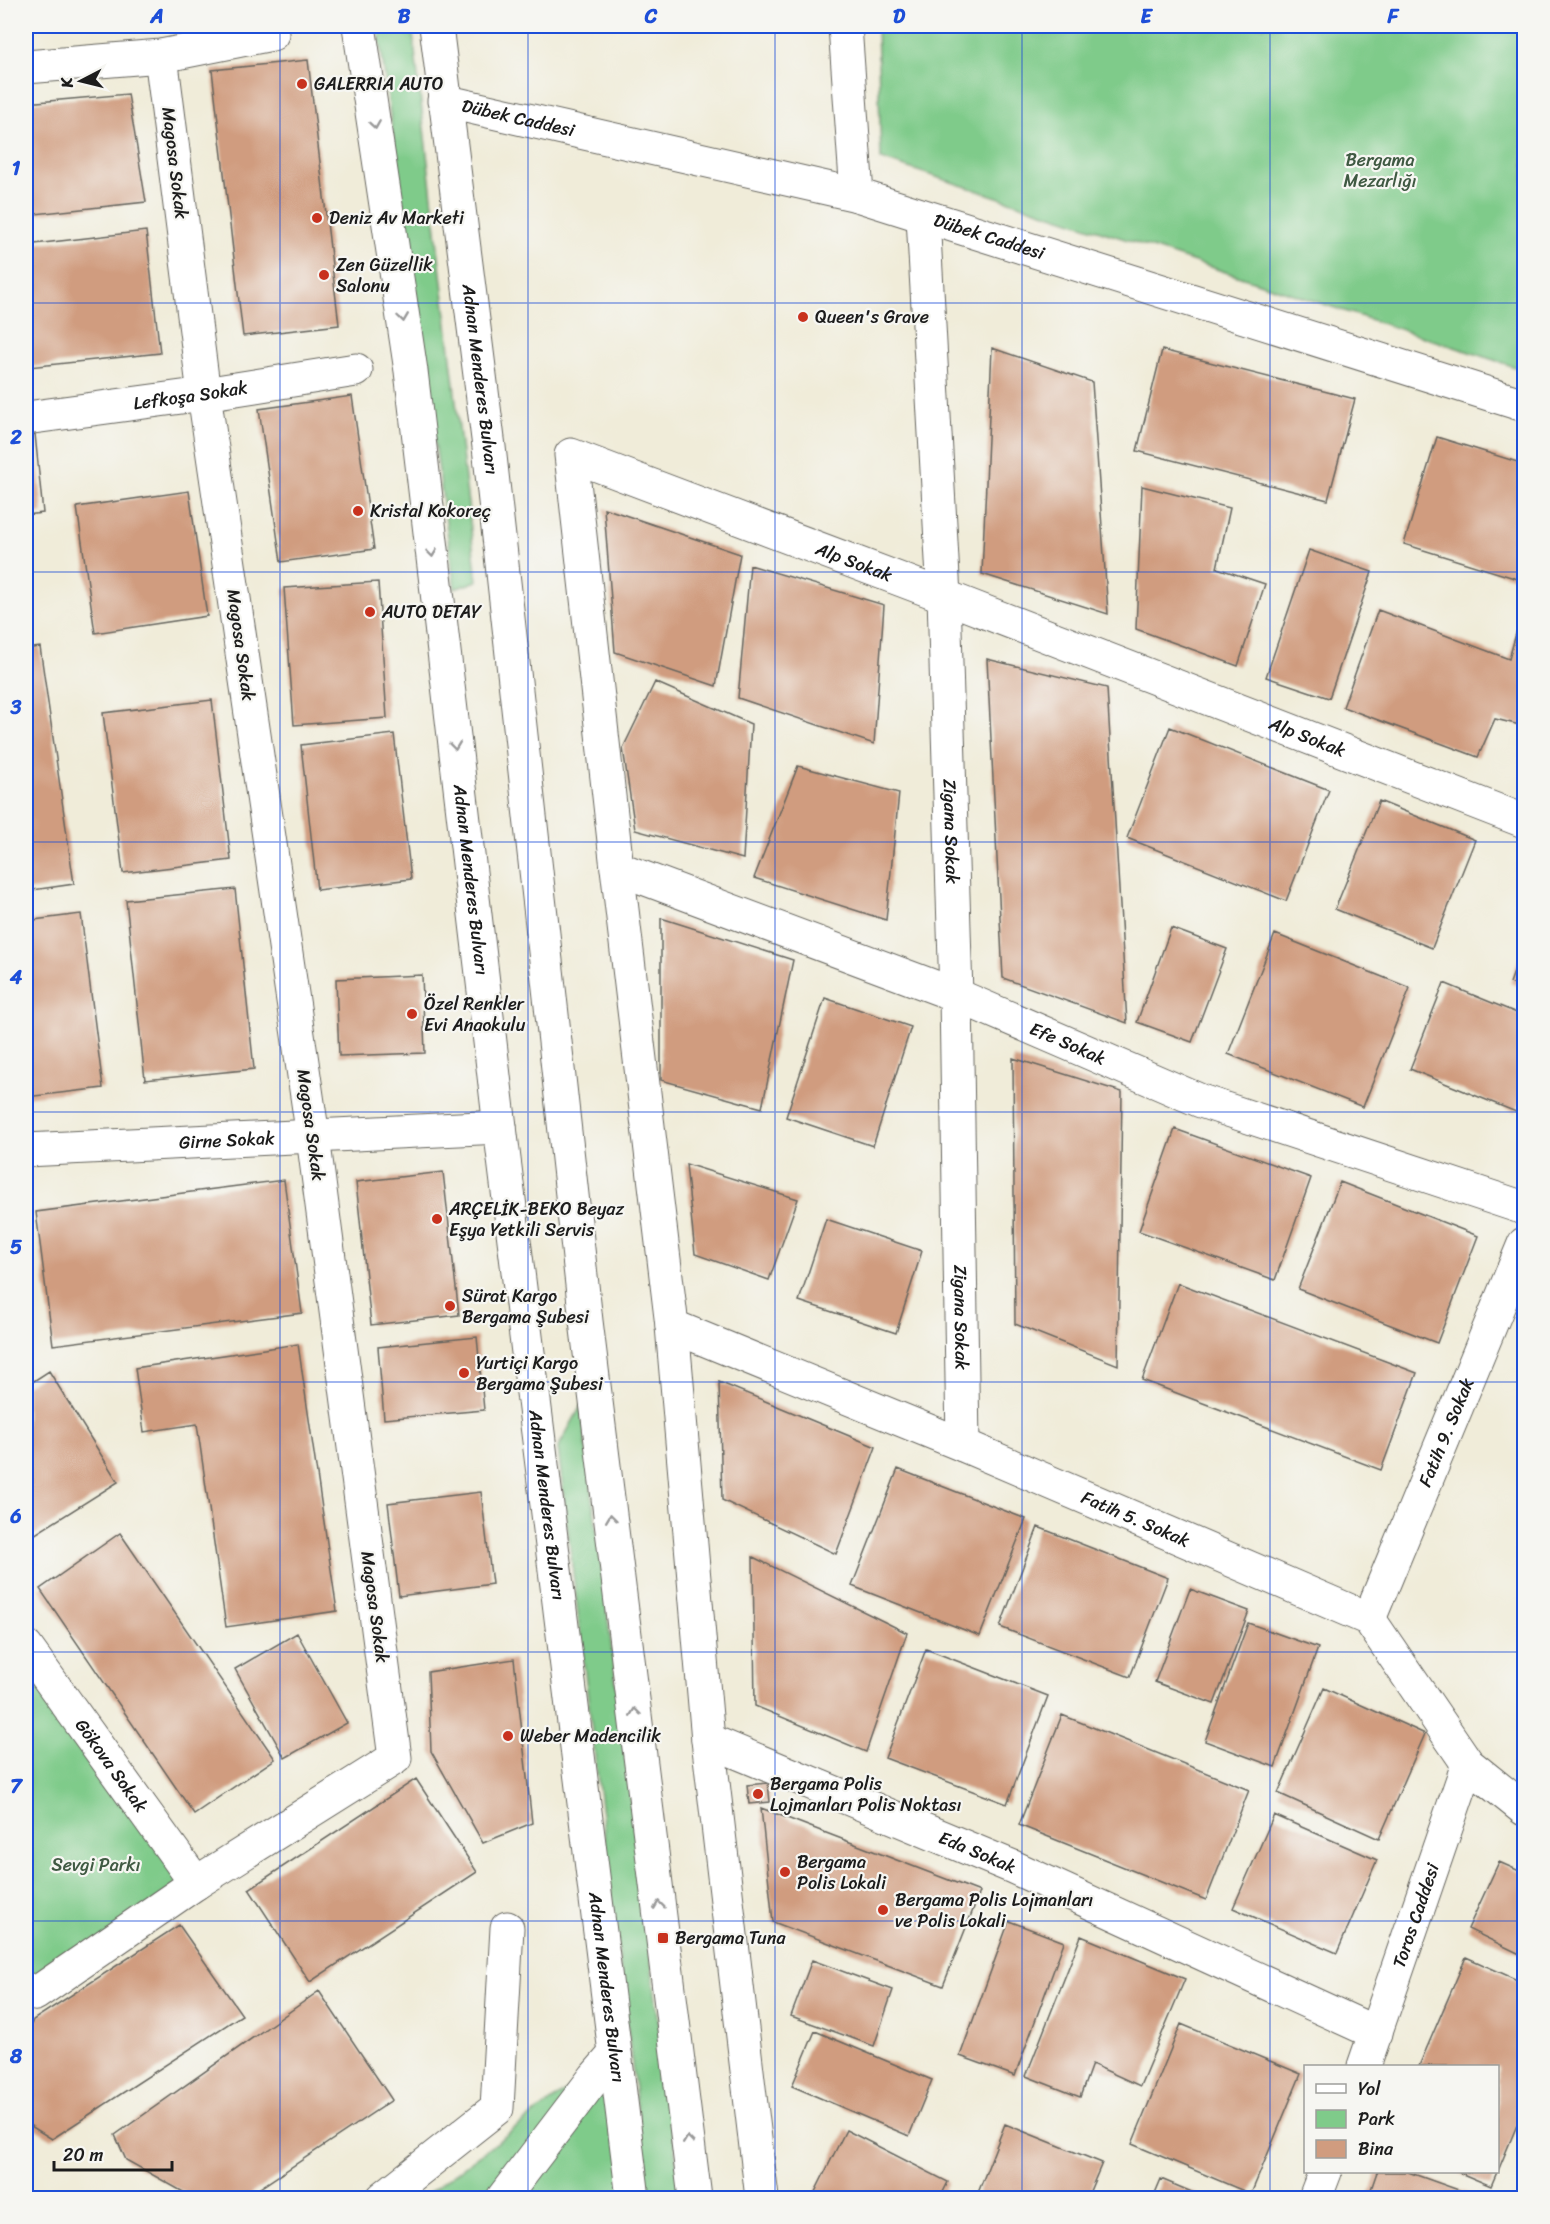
<svg xmlns="http://www.w3.org/2000/svg" width="1550" height="2224" font-family="Sriracha,sans-serif">
<rect width="100%" height="100%" fill="#f6f6f2"/>
<filter id="ink" filterUnits="userSpaceOnUse"><feTurbulence type="fractalNoise" baseFrequency=".0167" numOctaves="2"/><feDisplacementMap in="SourceGraphic" scale="12" xChannelSelector="R" yChannelSelector="G"/><feConvolveMatrix kernelMatrix="1 2 1 2 8 2 1 2 1" color-interpolation-filters="sRGB"/></filter>
<filter id="wash" filterUnits="userSpaceOnUse"><feTurbulence type="fractalNoise" baseFrequency=".008" numOctaves="4" result="noise"/><feDisplacementMap in="SourceGraphic" scale="24" xChannelSelector="R" yChannelSelector="G"/><feGaussianBlur stdDeviation="1.35" result="paint"/><feColorMatrix in="noise" values="0 0 0 0 0 0 0 0 0 0 0 0 0 0 0 0 0 1.4 0 .05"/><feComposite in="paint" operator="in"/></filter>
<g filter="url(#wash)">
<rect width="100%" height="100%" fill="#f0ecd9"/>
<path fill="#7fcb8a" stroke="#4e7453" stroke-width="1.5" d="M 378,26 L 412,26 L 477,581 L 455,589 Z
M 877,26 L 1524,26 L 1524,370 L 881,159 Z
M 581,1406 L 681,2198 L 648,2198 L 558,1448 Z
M 26,1647 L 196,1883 L 26,1989 Z
M 615,2054 L 633,2198 L 422,2198 Z"/>
<g id="blocks">
<path fill="#d09c7f" d="M 308,60 L 339,325 L 243,336 L 212,70 Z
M 128,94 L 146,202 L 26,215 L 26,103 Z
M 146,231 L 160,353 L 29,367 L 26,333 L 26,245 Z
M 992,348 L 1092,382 L 1108,614 L 982,574 Z
M 1162,350 L 1355,399 L 1328,500 L 1137,451 Z
M 352,396 L 374,549 L 281,562 L 259,409 Z
M 35,434 L 43,513 L 26,515 L 26,435 Z
M 1437,437 L 1524,464 L 1524,581 L 1404,544 Z
M 1142,486 L 1230,508 L 1217,568 L 1265,584 L 1238,666 L 1136,629 Z
M 189,491 L 207,616 L 95,633 L 77,507 Z
M 604,508 L 740,554 L 716,686 L 615,652 Z
M 1309,550 L 1372,572 L 1329,698 L 1266,677 Z
M 750,565 L 884,605 L 874,744 L 738,698 Z
M 378,582 L 387,718 L 294,725 L 284,588 Z
M 26,595 L 31,632 L 26,633 Z
M 1378,610 L 1509,659 L 1518,626 L 1524,628 L 1524,726 L 1495,719 L 1478,757 L 1343,707 Z
M 40,647 L 74,884 L 26,891 L 26,649 Z
M 987,659 L 1107,688 L 1127,1023 L 1003,978 Z
M 655,682 L 751,724 L 743,859 L 635,830 L 623,748 Z
M 212,700 L 231,860 L 123,873 L 103,713 Z
M 1170,727 L 1329,790 L 1286,901 L 1127,838 Z
M 394,734 L 411,879 L 317,890 L 301,745 Z
M 798,766 L 899,793 L 886,920 L 754,878 Z
M 1379,801 L 1475,840 L 1432,948 L 1335,909 Z
M 235,889 L 254,1069 L 145,1080 L 126,900 Z
M 81,914 L 103,1088 L 26,1097 L 26,921 Z
M 661,918 L 793,960 L 762,1108 L 661,1080 Z
M 1171,928 L 1227,949 L 1192,1042 L 1137,1022 Z
M 1275,934 L 1410,988 L 1363,1107 L 1228,1054 Z
M 1524,944 L 1524,988 L 1510,983 Z
M 422,975 L 425,1053 L 339,1056 L 336,979 Z
M 1444,983 L 1524,1016 L 1524,1092 L 1516,1112 L 1410,1069 Z
M 825,998 L 911,1027 L 873,1146 L 786,1117 Z
M 1013,1058 L 1122,1092 L 1118,1365 L 1015,1324 Z
M 1175,1129 L 1311,1178 L 1275,1280 L 1139,1231 Z
M 686,1164 L 798,1199 L 769,1280 L 695,1254 Z
M 443,1172 L 459,1315 L 371,1325 L 356,1182 Z
M 284,1180 L 302,1313 L 53,1345 L 36,1212 Z
M 1340,1182 L 1478,1236 L 1437,1343 L 1298,1289 Z
M 826,1219 L 922,1251 L 896,1333 L 799,1301 Z
M 1178,1283 L 1417,1373 L 1381,1470 L 1142,1380 Z
M 477,1337 L 484,1410 L 384,1419 L 378,1347 Z
M 298,1344 L 337,1611 L 226,1627 L 197,1424 L 144,1432 L 135,1368 Z
M 49,1371 L 118,1482 L 26,1540 L 26,1386 Z
M 719,1382 L 876,1447 L 836,1554 L 722,1500 Z
M 898,1469 L 1026,1519 L 980,1636 L 852,1586 Z
M 481,1492 L 492,1584 L 399,1596 L 388,1503 Z
M 1038,1527 L 1168,1578 L 1130,1677 L 1000,1627 Z
M 120,1533 L 275,1759 L 194,1814 L 40,1589 Z
M 753,1557 L 907,1633 L 866,1752 L 755,1706 Z
M 1190,1589 L 1249,1611 L 1214,1704 L 1155,1682 Z
M 1248,1623 L 1318,1648 L 1275,1767 L 1205,1741 Z
M 297,1633 L 347,1723 L 285,1758 L 235,1669 Z
M 926,1649 L 1048,1696 L 1007,1804 L 885,1758 Z
M 514,1659 L 532,1823 L 483,1843 L 431,1751 L 428,1672 Z
M 1324,1688 L 1425,1734 L 1379,1839 L 1278,1793 Z
M 1062,1715 L 1249,1790 L 1206,1900 L 1019,1825 Z
M 416,1779 L 477,1872 L 310,1982 L 249,1889 Z
M 768,1783 L 770,1802 L 749,1804 L 747,1785 Z
M 761,1808 L 980,1892 L 943,1986 L 773,1922 Z
M 1274,1815 L 1377,1860 L 1337,1953 L 1233,1908 Z
M 1499,1862 L 1524,1873 L 1524,1956 L 1468,1929 Z
M 1009,1921 L 1064,1942 L 1015,2076 L 960,2056 Z
M 179,1925 L 242,2015 L 52,2139 L 26,2123 L 26,2038 L 33,2020 Z
M 1081,1936 L 1185,1979 L 1140,2086 L 1092,2064 L 1080,2097 L 1026,2076 Z
M 1466,1957 L 1524,1983 L 1524,2108 L 1498,2171 L 1498,2066 L 1419,2066 Z
M 812,1960 L 893,1990 L 874,2046 L 791,2016 Z
M 319,1991 L 392,2100 L 245,2198 L 194,2198 L 126,2160 L 115,2135 Z
M 1181,2024 L 1301,2074 L 1251,2194 L 1132,2144 Z
M 815,2031 L 932,2080 L 909,2136 L 792,2086 Z
M 1005,2124 L 1102,2163 L 1087,2198 L 976,2198 Z
M 846,2130 L 948,2182 L 940,2198 L 812,2198 Z
M 1377,2172 L 1408,2172 L 1481,2198 L 1368,2198 Z
M 1458,2172 L 1497,2172 L 1491,2186 Z
M 1161,2179 L 1206,2198 L 1153,2198 Z"/>
</g>
</g>
<g filter="url(#ink)">
<use href="#blocks" fill-opacity="0" stroke="#66655e" stroke-width="1.5"/>
<g fill="none" stroke-linecap="round" stroke-linejoin="round">
<defs>
<g id="street">
<path d="M 845,26 L 857,195"/>
<path d="M 26,67 L 161,56 L 272,34"/>
<path id="s1" d="M 923,217 L 944,596 L 956,995 L 963,1445"/>
<path id="s2" d="M 26,418 L 204,394 L 356,370"/>
<path id="s3" d="M 617,868 L 956,995 L 1201,1101 L 1524,1208"/>
<path id="s4" d="M 26,1150 L 500,1127"/>
<path id="s5" d="M 672,1326 L 963,1445 L 1369,1619 L 1468,1764 L 1524,1809"/>
<path id="s6" d="M 1369,1619 L 1524,1244"/>
<path id="s7" d="M 26,1647 L 196,1883"/>
<path id="s8" d="M 708,1740 L 1013,1867 L 1376,2033"/>
<path d="M 26,1989 L 35,1994 L 196,1883 L 395,1758 L 313,1137 L 204,394 L 161,56"/>
<path d="M 383,2198 L 497,2108 L 507,1928"/>
<path d="M 503,2198 L 595,2077 L 615,2054"/>
<path id="s9" d="M 762,2198 L 708,1740 L 672,1326 L 617,868 L 571,455 L 944,596 L 1524,821"/>
</g>
<g id="secondary">
<path id="s10" d="M 444,101 L 857,195 L 1524,405"/>
<path id="s11" d="M 1364,2066 L 1468,1764"/>
<path d="M 1315,2198 L 1325,2172"/>
</g>
<g id="primary">
<path id="s12" d="M 359,26 L 411,371 L 500,1127 L 633,2198"/>
<path id="s13" d="M 436,26 L 489,447 L 586,1321 L 695,2198"/>
</g>
</defs>
<use href="#street" stroke="#66655e" stroke-width="35"/>
<use href="#secondary" stroke="#66655e" stroke-width="35"/>
<use href="#primary" stroke="#66655e" stroke-width="35"/>
<use href="#street" stroke="#fff" stroke-width="33"/>
<use href="#secondary" stroke="#fff" stroke-width="33"/>
<use href="#primary" stroke="#fff" stroke-width="33"/>
</g>
<defs><path id="oneway-chevron" d="M-2-3.5L2.5 0L-2 3.5" fill="none" stroke-width="1.6" stroke-linecap="round" stroke-linejoin="round" transform="scale(1.5)"/></defs>
<g stroke="#999">
<use href="#oneway-chevron" transform="translate(375 125) rotate(81)"/>
<use href="#oneway-chevron" transform="translate(403 318) rotate(82)"/>
<use href="#oneway-chevron" transform="translate(432 553) rotate(83)"/>
<use href="#oneway-chevron" transform="translate(455 746) rotate(83)"/>
<use href="#oneway-chevron" transform="translate(611 1518) rotate(-97)"/>
<use href="#oneway-chevron" transform="translate(635 1712) rotate(-97)"/>
<use href="#oneway-chevron" transform="translate(659 1905) rotate(-97)"/>
<use href="#oneway-chevron" transform="translate(688 2140) rotate(-97)"/>
</g>
</g>
<path fill="none" stroke="#1d4ed8" stroke-width="1.5" stroke-opacity="0.55" d="M 280,26 L 280,2198M 528,26 L 528,2198M 775,26 L 775,2198M 1022,26 L 1022,2198M 1270,26 L 1270,2198M 26,303 L 1524,303M 26,572 L 1524,572M 26,842 L 1524,842M 26,1112 L 1524,1112M 26,1382 L 1524,1382M 26,1652 L 1524,1652M 26,1921 L 1524,1921"/>
<g fill="#c8321e" stroke="#f6f6f2" stroke-width="2">
<circle cx="302" cy="84" r="6"/>
<circle cx="317" cy="218" r="6"/>
<circle cx="324" cy="275" r="6"/>
<circle cx="803" cy="317" r="6"/>
<circle cx="358" cy="511" r="6"/>
<circle cx="370" cy="612" r="6"/>
<circle cx="412" cy="1014" r="6"/>
<circle cx="437" cy="1219" r="6"/>
<circle cx="450" cy="1306" r="6"/>
<circle cx="464" cy="1373" r="6"/>
<circle cx="508" cy="1736" r="6"/>
<circle cx="758" cy="1794" r="6"/>
<circle cx="785" cy="1872" r="6"/>
<circle cx="883" cy="1910" r="6"/>
<rect x="657" y="1932" width="12" height="12" rx="3"/>
</g>
<g text-anchor="middle" stroke-width="4.5" stroke-linejoin="round" paint-order="stroke">
<g font-size="18" fill="#1c1c1c" stroke="#f6f6f2" text-anchor="start">
<text x="314" y="90">GALERRIA AUTO</text>
<text x="329" y="224">Deniz Av Marketi</text>
<text x="336" y="271">Zen Güzellik<tspan x="336" dy="21">Salonu</tspan></text>
<text x="815" y="323">Queen's Grave</text>
<text x="370" y="517">Kristal Kokoreç</text>
<text x="382" y="618">AUTO DETAY</text>
<text x="424" y="1010">Özel Renkler<tspan x="424" dy="21">Evi Anaokulu</tspan></text>
<text x="449" y="1215">ARÇELİK-BEKO Beyaz<tspan x="449" dy="21">Eşya Yetkili Servis</tspan></text>
<text x="462" y="1302">Sürat Kargo<tspan x="462" dy="21">Bergama Şubesi</tspan></text>
<text x="476" y="1369">Yurtiçi Kargo<tspan x="476" dy="21">Bergama Şubesi</tspan></text>
<text x="520" y="1742">Weber Madencilik</text>
<text x="770" y="1790">Bergama Polis<tspan x="770" dy="21">Lojmanları Polis Noktası</tspan></text>
<text x="797" y="1868">Bergama<tspan x="797" dy="21">Polis Lokali</tspan></text>
<text x="895" y="1906">Bergama Polis Lojmanları<tspan x="895" dy="21">ve Polis Lokali</tspan></text>
<text x="675" y="1944">Bergama Tuna</text>
</g>
<g font-size="18" fill="#1c1c1c" stroke="#f6f6f2">
<text dy="6" stroke="none"><textPath href="#s10" startOffset="76">Dübek Caddesi</textPath></text>
<text transform="translate(175 163) rotate(83)" y="6">Magosa Sokak</text>
<text dy="6" stroke="none"><textPath href="#s10" startOffset="562">Dübek Caddesi</textPath></text>
<text dy="6" stroke="none"><textPath href="#s13" startOffset="356">Adnan Menderes Bulvarı</textPath></text>
<text dy="6" stroke="none"><textPath href="#s2" startOffset="166">Lefkoşa Sokak</textPath></text>
<text dy="6" stroke="none"><textPath href="#s9" startOffset="2056">Alp Sokak</textPath></text>
<text transform="translate(241 645) rotate(82)" y="6">Magosa Sokak</text>
<text dy="6" stroke="none"><textPath href="#s9" startOffset="2542">Alp Sokak</textPath></text>
<text dy="6" stroke="none"><textPath href="#s1" startOffset="615">Zigana Sokak</textPath></text>
<text dy="6" stroke="none"><textPath href="#s12" startOffset="861">Adnan Menderes Bulvarı</textPath></text>
<text dy="6" stroke="none"><textPath href="#s3" startOffset="484">Efe Sokak</textPath></text>
<text transform="translate(311 1125) rotate(82)" y="6">Magosa Sokak</text>
<text dy="6" stroke="none"><textPath href="#s4" startOffset="201">Girne Sokak</textPath></text>
<text dy="6" stroke="none"><textPath href="#s1" startOffset="1101">Zigana Sokak</textPath></text>
<text dy="6" stroke="none"><textPath href="#s6" startOffset="202">Fatih 9. Sokak</textPath></text>
<text dy="6" stroke="none"><textPath href="#s12" startOffset="1491">Adnan Menderes Bulvarı</textPath></text>
<text dy="6" stroke="none"><textPath href="#s5" startOffset="502">Fatih 5. Sokak</textPath></text>
<text transform="translate(375 1607) rotate(82)" y="6">Magosa Sokak</text>
<text dy="6" stroke="none"><textPath href="#s7" startOffset="146">Gökova Sokak</textPath></text>
<text dy="6" stroke="none"><textPath href="#s8" startOffset="292">Eda Sokak</textPath></text>
<text dy="6" stroke="none"><textPath href="#s11" startOffset="159">Toros Caddesi</textPath></text>
<text dy="6" stroke="none"><textPath href="#s12" startOffset="1977">Adnan Menderes Bulvarı</textPath></text>
</g>
<g font-size="18" fill="#3f5942" stroke="#f6f6f2">
<text x="1380" y="166">Bergama<tspan x="1380" dy="21">Mezarlığı</tspan></text>
<text x="96" y="1871">Sevgi Parkı</text>
</g>
</g>
<rect width="1550" height="2224" fill="none" stroke="#f6f6f2" stroke-width="66"/>
<rect x="1304" y="2065" width="195" height="108" fill="#f6f6f2" stroke="#9f9f9c" stroke-width="1.5"/>
<rect x="1316" y="2084" width="30" height="9" fill="#ffffff" stroke="#9f9f9c" stroke-width="1.5"/>
<text x="1358" y="2095" font-size="18" fill="#1c1c1c">Yol</text>
<rect x="1316" y="2110" width="30" height="18" fill="#7fcb8a" stroke="#9f9f9c" stroke-width="1.5"/>
<text x="1358" y="2125" font-size="18" fill="#1c1c1c">Park</text>
<rect x="1316" y="2140" width="30" height="18" fill="#d09c7f" stroke="#9f9f9c" stroke-width="1.5"/>
<text x="1358" y="2155" font-size="18" fill="#1c1c1c">Bina</text>
<g transform="translate(81 81) rotate(263)" stroke="#f6f6f2" stroke-width="4.5" paint-order="stroke">
<path d="M0-4.5L10 22L0 15L-10 22Z" fill="#1c1c1c"/>
<text y="-9" font-size="16" font-weight="bold" text-anchor="middle" fill="#1c1c1c">K</text>
</g>
<path d="M54 2161v9h118v-9" fill="none" stroke="#1c1c1c" stroke-width="3"/>
<text x="63" y="2161" font-size="18" fill="#1c1c1c" stroke="#f6f6f2" stroke-width="4.5" paint-order="stroke">20 m</text>
<rect x="33" y="33" width="1484" height="2158" fill="none" stroke="#1d4ed8" stroke-width="2"/>
<g font-size="20" text-anchor="middle" font-weight="bold" fill="#1d4ed8">
<text x="157" y="23">A</text>
<text x="404" y="23">B</text>
<text x="651" y="23">C</text>
<text x="899" y="23">D</text>
<text x="1146" y="23">E</text>
<text x="1393" y="23">F</text>
<text x="16" y="175">1</text>
<text x="16" y="444">2</text>
<text x="16" y="714">3</text>
<text x="16" y="984">4</text>
<text x="16" y="1254">5</text>
<text x="16" y="1523">6</text>
<text x="16" y="1793">7</text>
<text x="16" y="2063">8</text>
</g>
</svg>
